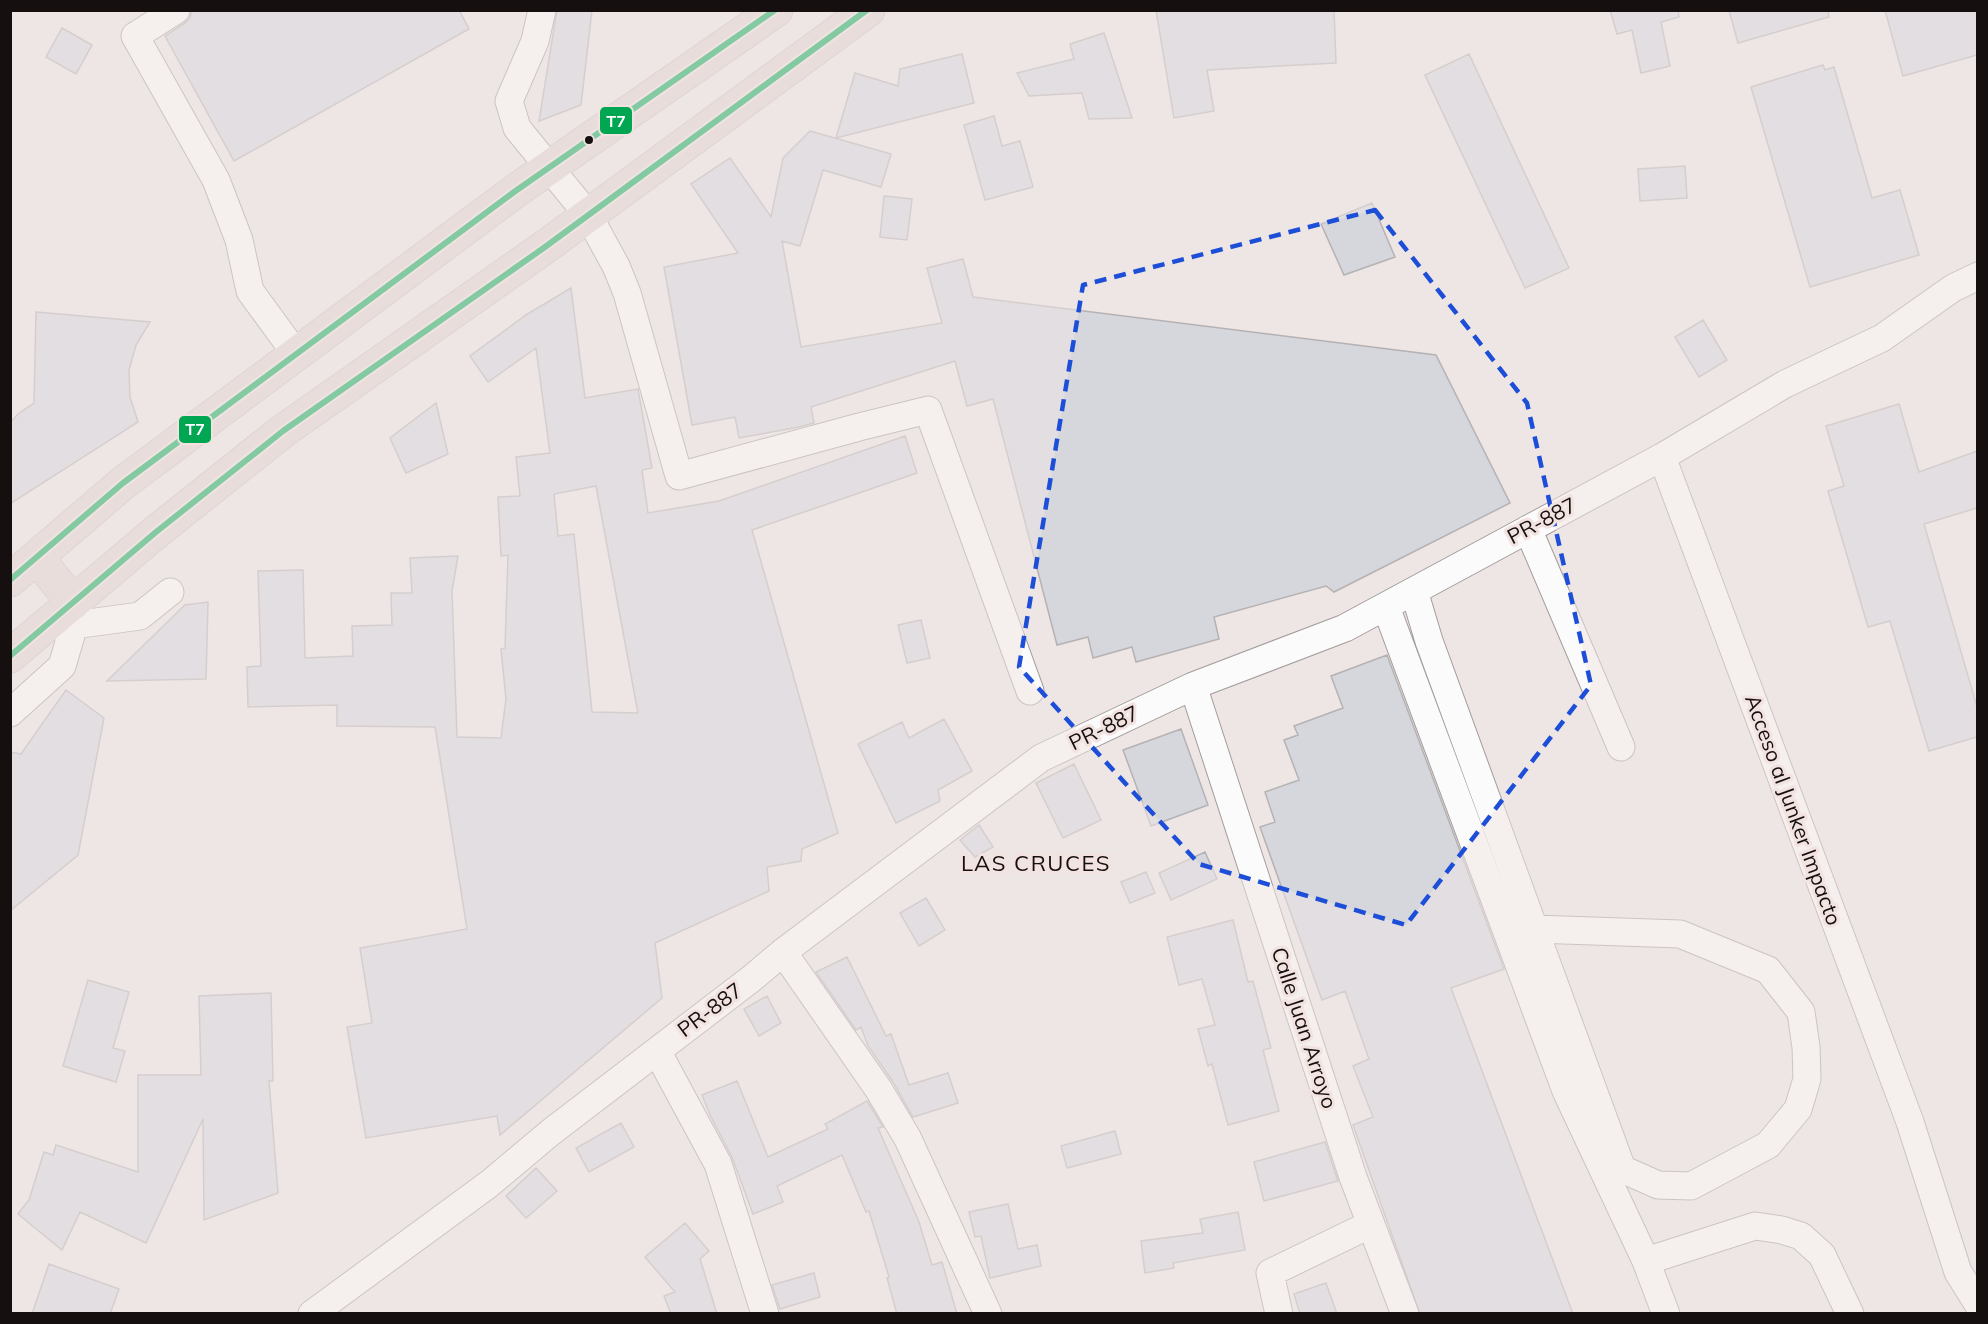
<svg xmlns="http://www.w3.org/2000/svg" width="1988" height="1324" font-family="Mulish,sans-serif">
<rect width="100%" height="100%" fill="#eee6e4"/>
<path fill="#d6d6dd" stroke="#b5b2b3" stroke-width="1.5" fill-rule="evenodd" d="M 192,10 L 459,10 L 469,29 L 234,161 L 165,36 L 185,23 L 190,18 Z
M 557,10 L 592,10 L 581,105 L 539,121 Z
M 1156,10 L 1334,10 L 1336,63 L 1207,70 L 1214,111 L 1174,118 Z
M 1610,10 L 1678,10 L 1679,17 L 1661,22 L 1670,66 L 1641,73 L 1632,30 L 1617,34 Z
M 1729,10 L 1828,10 L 1829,17 L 1738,43 Z
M 1885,10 L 1977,10 L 1977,55 L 1903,76 Z
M 62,28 L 92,45 L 76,74 L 46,57 Z
M 1104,33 L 1132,118 L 1089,119 L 1082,93 L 1029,96 L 1017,73 L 1074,59 L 1070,44 Z
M 962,54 L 974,103 L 836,138 L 855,73 L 898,86 L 900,69 Z
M 1469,54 L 1569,268 L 1525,288 L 1425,75 Z
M 1823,65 L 1825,70 L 1834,67 L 1872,198 L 1900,190 L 1919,255 L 1810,287 L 1751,87 Z
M 994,116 L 1002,146 L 1020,141 L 1033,187 L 985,200 L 964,125 Z
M 810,131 L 891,154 L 881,187 L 823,170 L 800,246 L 782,241 L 801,347 L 942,323 L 927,268 L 963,259 L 973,297 L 1436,355 L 1510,503 L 1334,592 L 1326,586 L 1214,617 L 1219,639 L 1136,662 L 1132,647 L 1093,658 L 1088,637 L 1057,645 L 993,399 L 967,406 L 955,361 L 811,407 L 814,423 L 799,427 L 739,438 L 735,417 L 692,425 L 664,267 L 738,253 L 691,184 L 730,158 L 771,217 L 783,158 Z
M 1685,166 L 1687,198 L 1640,201 L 1638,169 Z
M 884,196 L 912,199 L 907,240 L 880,237 Z
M 1372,203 L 1395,257 L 1344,275 L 1321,224 Z
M 571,288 L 585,398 L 638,389 L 652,468 L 642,470 L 648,513 L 719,501 L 905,436 L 917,473 L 752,530 L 838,833 L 802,849 L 801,861 L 767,867 L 769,891 L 655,943 L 662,998 L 500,1135 L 497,1116 L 366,1138 L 347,1027 L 372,1023 L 360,948 L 467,929 L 435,727 L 337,726 L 337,705 L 248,707 L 247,667 L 261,666 L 258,571 L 303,570 L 305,658 L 353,656 L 352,626 L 392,625 L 391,593 L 412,593 L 410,558 L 458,556 L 452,591 L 457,737 L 501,738 L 506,699 L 501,649 L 505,648 L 508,555 L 501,556 L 498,497 L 520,496 L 516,457 L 550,453 L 536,348 L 488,382 L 470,356 L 526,315 ZM 596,486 L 604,529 L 638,713 L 592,712 L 574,534 L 558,536 L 554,494 Z
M 36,312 L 150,322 L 136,345 L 129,370 L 130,397 L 138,422 L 10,504 L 10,423 L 18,414 L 34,403 Z
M 1703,320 L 1727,360 L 1699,377 L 1675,337 Z
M 436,403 L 448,454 L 406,473 L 390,438 Z
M 1899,404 L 1919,472 L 1977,451 L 1977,508 L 1924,524 L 1977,707 L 1977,737 L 1929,751 L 1890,621 L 1868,627 L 1828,491 L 1844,486 L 1826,426 Z
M 208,602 L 206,679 L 107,681 L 185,605 Z
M 921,620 L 930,658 L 907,663 L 898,625 Z
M 1387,655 L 1504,969 L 1451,988 L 1573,1314 L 1420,1314 L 1353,1125 L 1373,1117 L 1353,1066 L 1369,1059 L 1345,991 L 1322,1000 L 1260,827 L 1275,822 L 1265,792 L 1299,780 L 1284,740 L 1298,735 L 1294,726 L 1343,708 L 1331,676 Z
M 66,690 L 104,718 L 78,855 L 10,911 L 10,752 L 21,754 Z
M 944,719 L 972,771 L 938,790 L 940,801 L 896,823 L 858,744 L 902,722 L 909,738 Z
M 1181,729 L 1208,805 L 1151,826 L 1123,750 Z
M 1074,764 L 1101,820 L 1063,838 L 1036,783 Z
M 979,825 L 993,847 L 975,857 L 960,840 Z
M 1205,852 L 1217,879 L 1171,900 L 1159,873 Z
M 1146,872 L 1155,893 L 1130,903 L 1121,882 Z
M 926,898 L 945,930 L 919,946 L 900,913 Z
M 1233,920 L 1248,982 L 1253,981 L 1271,1048 L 1263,1050 L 1279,1111 L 1228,1125 L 1212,1064 L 1208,1066 L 1198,1029 L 1215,1025 L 1202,979 L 1179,985 L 1167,937 Z
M 847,957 L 886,1036 L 891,1034 L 909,1085 L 948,1073 L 958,1103 L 913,1117 L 893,1082 L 868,1046 L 861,1027 L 856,1030 L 816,972 Z
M 88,980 L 129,992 L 113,1048 L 125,1051 L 116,1082 L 63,1066 Z
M 271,993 L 273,1081 L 269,1081 L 278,1193 L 204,1220 L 203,1119 L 146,1243 L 80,1212 L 62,1250 L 18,1214 L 29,1200 L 44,1152 L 53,1155 L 56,1145 L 138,1172 L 138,1075 L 201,1075 L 199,996 Z
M 767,996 L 781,1023 L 759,1036 L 744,1009 Z
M 737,1081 L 768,1157 L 828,1129 L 825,1124 L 867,1101 L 883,1127 L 878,1128 L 919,1222 L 932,1265 L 942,1262 L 957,1314 L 897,1314 L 887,1278 L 889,1277 L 869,1211 L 866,1212 L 842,1155 L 777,1186 L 783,1202 L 753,1214 L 732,1157 L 711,1117 L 702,1095 Z
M 621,1123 L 634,1147 L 589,1172 L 576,1148 Z
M 1115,1131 L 1121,1154 L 1067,1168 L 1061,1146 Z
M 1325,1142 L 1338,1181 L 1264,1201 L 1254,1162 Z
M 536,1168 L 557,1191 L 526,1218 L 506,1196 Z
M 1008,1204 L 1018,1249 L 1037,1245 L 1041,1266 L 990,1278 L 981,1236 L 975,1237 L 969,1212 Z
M 1238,1212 L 1245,1250 L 1173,1263 L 1174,1268 L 1145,1273 L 1141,1241 L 1203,1233 L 1200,1219 Z
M 685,1223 L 709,1251 L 700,1259 L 717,1314 L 671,1314 L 664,1296 L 675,1292 L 645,1257 Z
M 49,1264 L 119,1289 L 110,1314 L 32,1314 Z
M 814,1273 L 820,1297 L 780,1309 L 772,1285 Z
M 1326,1283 L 1337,1314 L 1300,1314 L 1294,1294 Z"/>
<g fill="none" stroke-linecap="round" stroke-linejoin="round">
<defs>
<path id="minor" d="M 176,10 L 135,36 L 216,180 L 239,240 L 250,291 L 296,354
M 542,10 L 535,41 L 509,101 L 517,128 L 588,215 L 616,266 L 627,293 L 679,476 L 859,427 L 928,410 L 1030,691
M 1662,457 L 1910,1122 L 1958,1272 L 1978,1304
M 1528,529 L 1621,747
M 1414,591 L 1429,641 L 1622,1169 L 1658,1185 L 1691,1186 L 1768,1145 L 1798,1109 L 1807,1079 L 1806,1047 L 1801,1012 L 1768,970 L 1680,934 L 1534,929
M 1386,607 L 1566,1091 L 1646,1261 L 1666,1314
M 74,625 L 140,616 L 170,592
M 1193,686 L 1353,1177 L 1405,1314
M 10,713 L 62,666 L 74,625 L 73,603
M 783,952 L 879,1090 L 908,1139 L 988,1314
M 657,1051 L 718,1164 L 765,1314
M 1646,1261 L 1755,1226 L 1782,1230 L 1801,1236 L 1822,1255 L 1850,1314
M 312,1314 L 489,1184 L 551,1132 L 751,979 L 783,952 L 1041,758 L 1193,686 L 1345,628 L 1662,457 L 1785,384 L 1882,338 L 1953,288 L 1978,276
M 1279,1314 L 1270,1273 L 1369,1225"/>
<path id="highway" d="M 37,557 L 73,603
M 10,580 L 123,483 L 514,192 L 776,10
M 10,656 L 156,532 L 283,431 L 545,247 L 868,10"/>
</defs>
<use href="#minor" stroke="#a29c9b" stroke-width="29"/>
<use href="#highway" stroke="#c5c2c1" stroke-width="35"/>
<use href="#minor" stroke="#fcfbfb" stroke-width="27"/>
<use href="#highway" stroke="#e1d2d0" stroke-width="33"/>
<defs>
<path id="bus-1" d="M 10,580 L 123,483 L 514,192 L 775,10
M 10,656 L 156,532 L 283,431 L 545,247 L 867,10"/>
</defs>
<use href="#bus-1" stroke="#f2e2e0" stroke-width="10"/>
<use href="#bus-1" stroke="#00a651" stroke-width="6"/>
</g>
<path d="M0 0H1988V1324H0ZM 1375,210 L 1527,403 L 1591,685 L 1406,925 L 1199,864 L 1019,667 L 1083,285 Z" fill="#eee6e4" fill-opacity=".55" fill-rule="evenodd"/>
<path fill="none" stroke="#1d4ed8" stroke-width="4.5" stroke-dasharray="12 8" stroke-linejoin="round" d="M 1375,210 L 1527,403 L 1591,685 L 1406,925 L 1199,864 L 1019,667 L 1083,285 Z"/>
<circle fill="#15100f" stroke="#f2e2e0" stroke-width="2" cx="589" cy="140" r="5"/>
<g text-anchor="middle" stroke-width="6" stroke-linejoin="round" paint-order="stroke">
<g font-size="21" fill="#15100f" stroke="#f2e2e0">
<text transform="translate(1542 521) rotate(-28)" y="7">PR-887</text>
<text transform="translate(1104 728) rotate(-26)" y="7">PR-887</text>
<text transform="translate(1793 810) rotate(70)" y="7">Acceso al Junker Impacto</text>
<text transform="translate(710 1010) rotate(-37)" y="7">PR-887</text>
<text transform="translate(1304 1028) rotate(72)" y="7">Calle Juan Arroyo</text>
</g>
<g font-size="22" letter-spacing="1.5" fill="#15100f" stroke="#f2e2e0">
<text x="1036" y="871">LAS CRUCES</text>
</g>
</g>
<g stroke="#f2e2e0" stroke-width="2">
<rect x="599" y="106" width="34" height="29" rx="6" fill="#00a651"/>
<rect x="178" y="415" width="34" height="29" rx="6" fill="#00a651"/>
</g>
<g font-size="16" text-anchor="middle" font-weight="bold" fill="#fff">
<text x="616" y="127">T7</text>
<text x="195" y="435">T7</text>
</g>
<rect width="1988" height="1324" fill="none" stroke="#15100f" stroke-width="24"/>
</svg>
